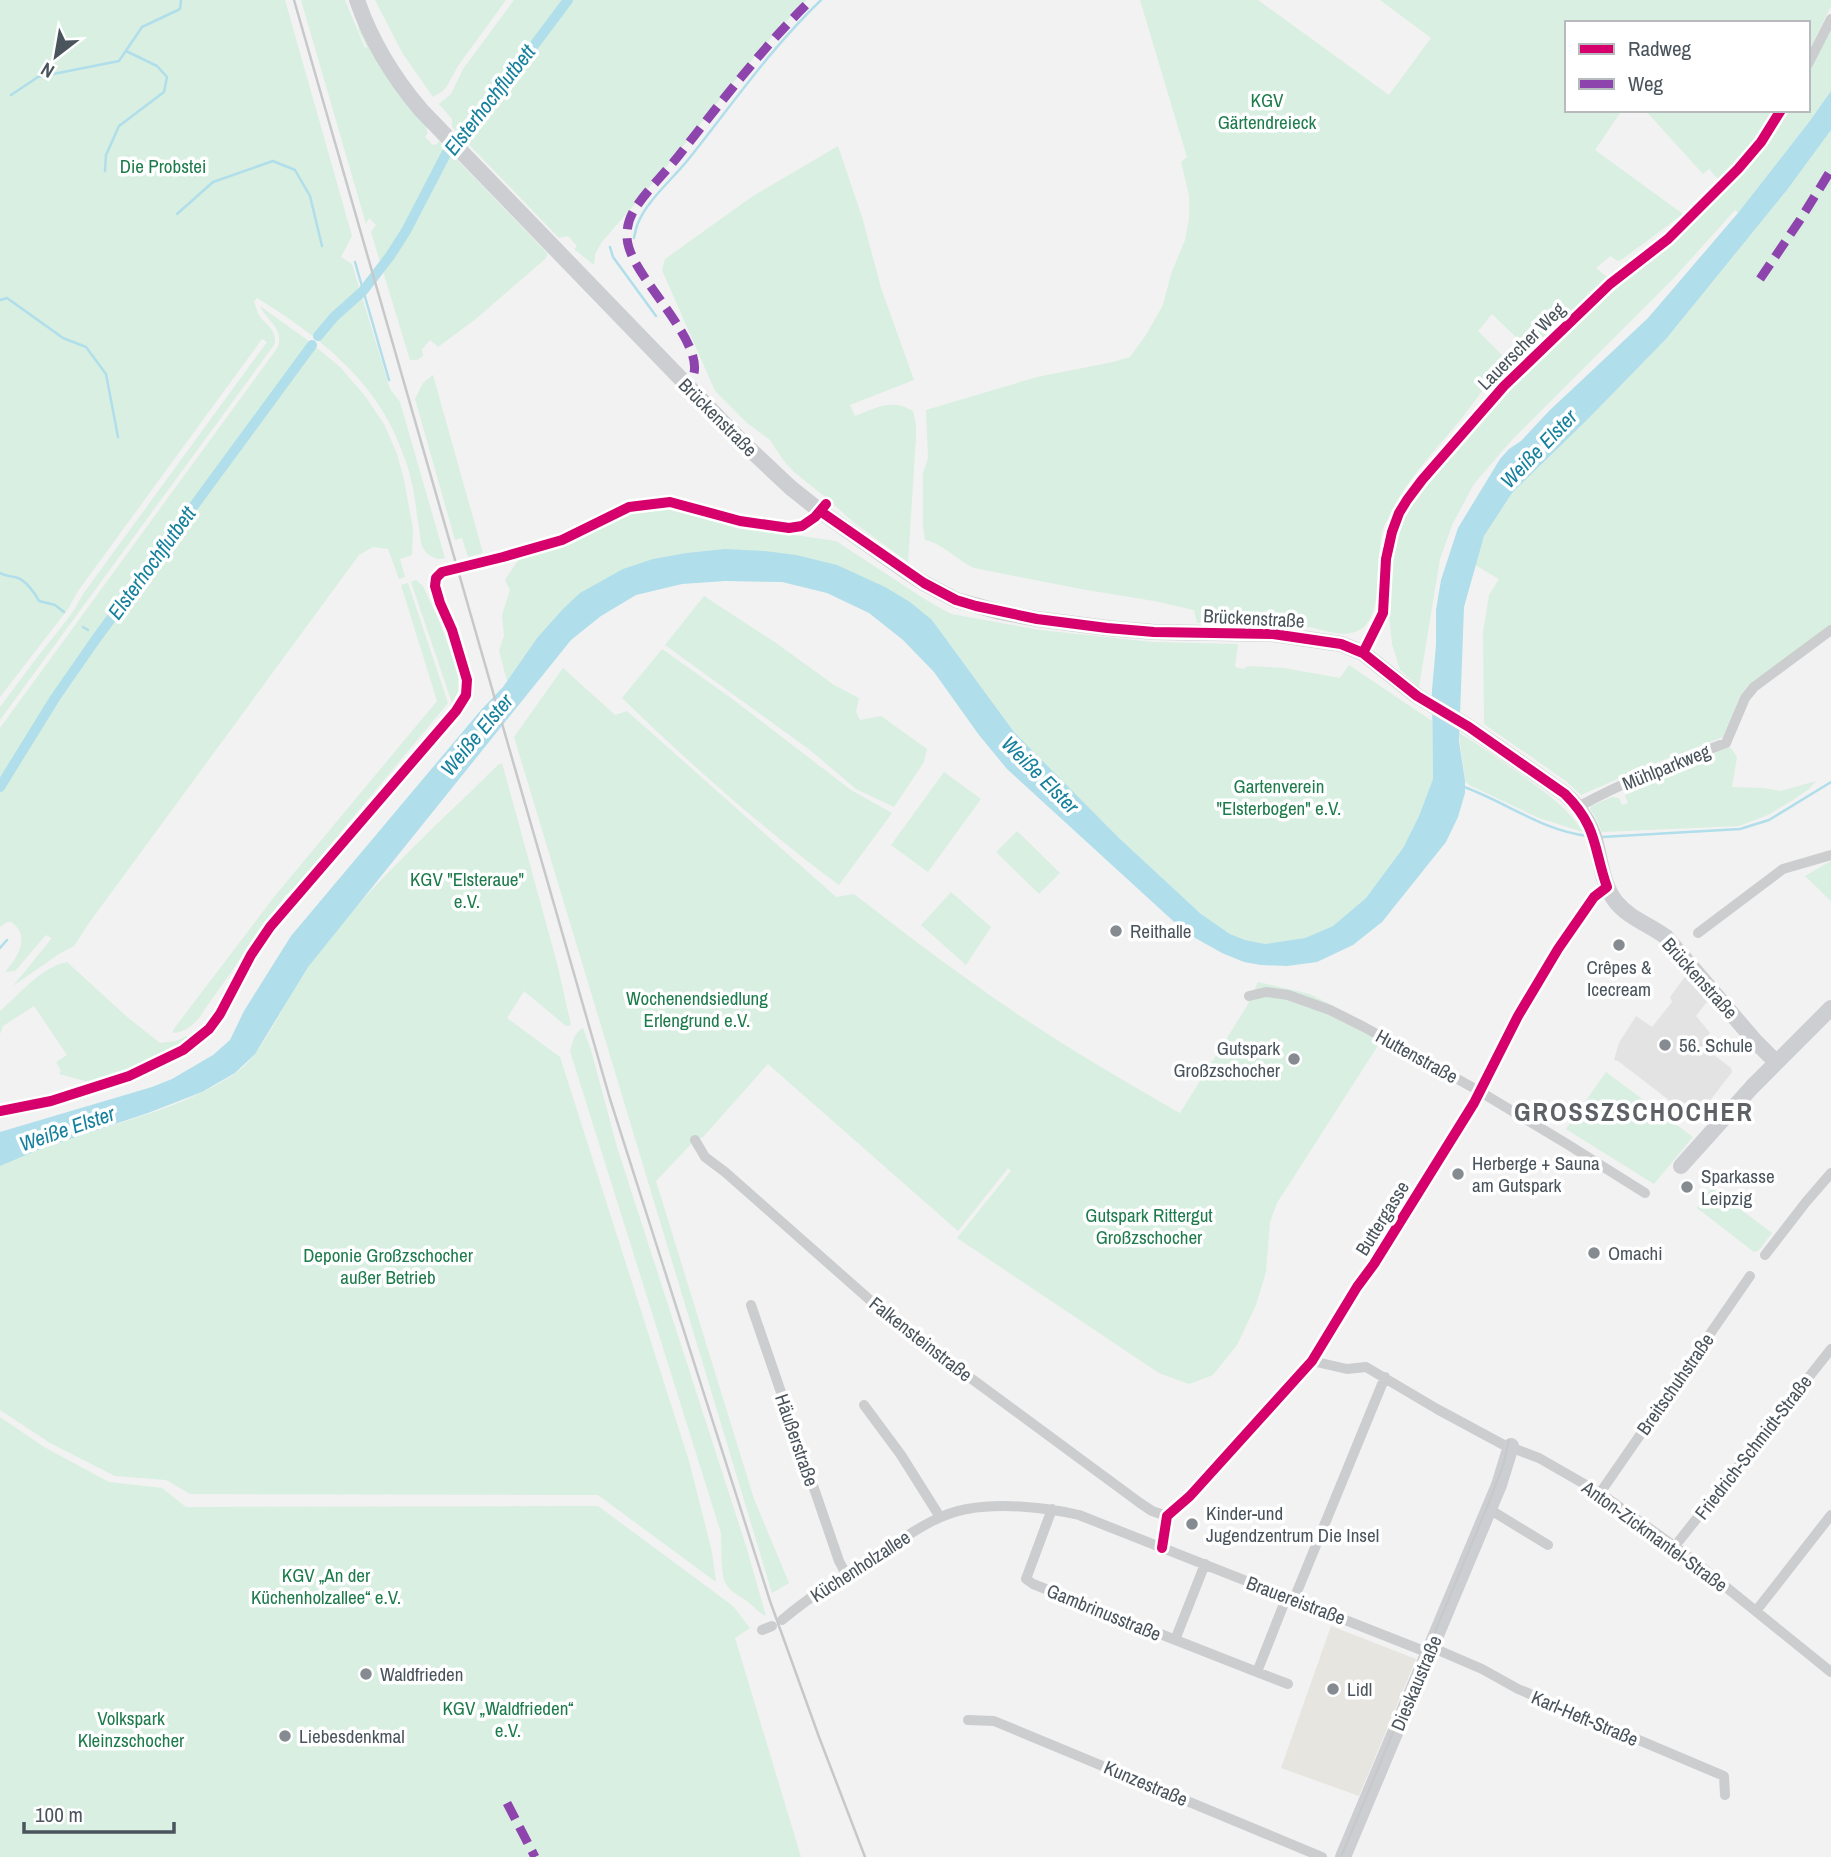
<svg xmlns="http://www.w3.org/2000/svg" width="1831" height="1857" font-family="'Archivo Narrow',sans-serif">
<rect width="100%" height="100%" fill="#f2f2f2"/>
<path fill="#e6e5e0" d="M 1331,1626 L 1416,1659 L 1359,1796 L 1281,1768 Z"/>
<path fill="#e4e3e3" d="M 1687,974 L 1709,999 L 1696,1016 L 1710,1033 L 1704,1040 L 1714,1047 L 1710,1052 L 1731,1068 L 1732,1072 L 1695,1120 L 1618,1061 L 1614,1060 L 1619,1043 L 1636,1016 L 1652,1027 L 1672,1002 L 1670,997 Z"/>
<path fill="#d8efe1" d="M 0,0 L 285,0 L 352,236 L 341,257 L 352,264 L 390,389 L 400,402 L 445,558 C 436,561 428,556 423,548 C 420,542 420,534 419,527 C 416,511 415,495 411,480 C 409,469 405,459 401,449 C 377,381 317,335 257,298 L 254,302 C 255,304 258,313 258,314 C 265,325 279,330 274,345 L 0,720 L 0,707 C 17,684 33,662 51,640 C 63,625 74,612 83,594 L 267,342 L 262,339 L 78,591 L 68,609 L 0,697 Z
M 301,0 L 345,0 L 365,48 L 367,47 L 359,31 L 357,19 L 427,127 L 426,128 L 428,133 L 425,137 L 433,145 L 437,144 L 439,141 L 548,254 L 545,259 L 477,318 L 438,347 L 430,340 L 422,349 L 423,356 L 417,360 L 410,360 L 371,232 L 376,225 L 369,218 L 366,224 Z
M 375,0 L 506,0 L 458,66 L 447,86 L 443,91 L 433,97 L 403,54 Z
M 514,0 L 807,0 C 752,54 707,118 658,177 C 640,199 620,220 602,242 L 595,254 L 594,265 L 574,249 L 577,246 L 568,236 L 559,238 L 452,127 L 452,119 L 439,104 L 451,94 L 463,69 Z
M 1140,0 L 1258,0 L 1389,95 L 1431,38 L 1380,0 L 1831,0 L 1831,6 L 1808,53 L 1808,23 L 1567,23 L 1567,110 L 1622,110 L 1595,150 L 1683,214 L 1624,258 L 1618,261 L 1610,256 L 1596,268 L 1608,278 L 1533,347 L 1524,345 L 1492,314 L 1478,331 L 1508,361 C 1490,379 1476,400 1461,419 C 1436,450 1408,477 1391,513 C 1388,520 1383,526 1382,533 C 1376,557 1384,615 1361,629 C 1346,638 1330,632 1314,628 C 1276,620 1236,623 1197,623 L 1194,610 L 1154,601 L 1081,589 L 974,568 C 958,561 942,543 925,540 L 923,526 L 923,473 L 928,458 L 926,410 L 1037,377 L 1113,362 L 1130,357 L 1146,335 L 1163,305 L 1171,274 L 1185,240 L 1189,219 L 1189,195 L 1181,162 L 1187,157 Z
M 1831,29 L 1831,91 L 1809,122 L 1738,213 L 1735,210 L 1673,279 L 1510,442 L 1474,484 L 1452,525 L 1440,559 L 1419,687 L 1400,670 L 1392,644 L 1389,615 L 1388,590 L 1390,570 L 1397,529 L 1402,520 L 1418,495 L 1516,381 L 1605,297 L 1628,277 L 1665,249 L 1684,230 L 1763,146 L 1786,110 L 1808,110 L 1808,73 Z
M 1645,110 L 1775,110 C 1758,136 1743,160 1718,179 L 1709,169 L 1703,174 Z
M 1831,130 L 1831,626 L 1755,680 L 1745,689 L 1740,696 L 1723,737 L 1640,769 L 1581,795 L 1566,781 L 1484,724 L 1483,632 L 1489,595 L 1499,579 L 1475,565 L 1484,536 L 1512,493 L 1587,420 L 1666,339 L 1787,190 Z
M 838,146 L 863,220 L 881,288 L 914,380 L 850,405 L 855,416 C 876,408 891,398 913,411 L 916,425 L 916,438 L 908,562 L 853,522 L 829,500 L 794,472 L 784,461 L 770,440 L 747,423 L 715,391 L 662,270 L 665,259 L 753,196 Z
M 260,306 L 306,339 L 340,367 L 365,396 L 384,424 L 397,454 L 404,480 L 413,529 L 412,555 L 400,559 L 405,577 L 399,579 L 388,549 L 373,547 L 359,555 L 89,923 L 74,946 L 59,954 L 13,986 L 52,938 L 46,935 L 15,971 L 5,972 C 17,958 32,936 11,922 L 7,922 L 0,927 L 0,728 L 278,347 C 284,328 267,321 260,306 Z
M 433,375 L 483,553 L 468,557 L 462,538 L 455,540 L 415,399 L 423,383 Z
M 667,509 L 691,513 L 731,526 L 836,541 L 926,600 L 951,614 L 1040,630 L 1153,642 L 1238,644 L 1235,667 L 1243,669 L 1248,666 L 1284,668 L 1340,678 L 1349,665 L 1432,721 L 1433,779 L 1419,816 L 1403,848 L 1366,898 L 1333,926 L 1305,938 L 1265,944 L 1245,940 L 1230,934 L 1201,914 L 1119,838 L 1014,732 L 932,620 L 724,549 L 686,553 L 653,559 L 562,610 L 537,638 L 507,681 L 499,650 L 504,636 L 502,615 L 510,590 L 505,580 L 519,559 L 565,546 L 610,521 L 640,511 Z
M 416,580 L 423,586 L 440,623 L 458,672 L 458,691 L 452,703 L 411,582 Z
M 408,583 L 448,703 L 296,886 L 285,896 L 205,1009 C 198,1021 188,1032 173,1033 L 173,1030 L 274,897 L 437,701 L 401,585 Z
M 704,596 L 776,643 L 834,685 L 859,698 L 856,712 L 860,720 L 881,716 L 927,749 L 924,762 L 894,807 L 856,789 L 810,750 L 665,645 Z
M 662,649 L 731,698 L 851,790 L 892,813 L 839,885 C 761,827 691,765 622,698 Z
M 563,668 L 615,715 L 627,711 L 836,897 L 854,894 C 892,923 930,953 970,981 C 1037,1030 1108,1072 1180,1113 L 1247,1006 L 1258,982 L 1310,994 L 1386,1033 L 1277,1203 L 1270,1222 L 1266,1272 L 1256,1305 L 1237,1345 L 1213,1375 L 1189,1384 L 1159,1373 L 957,1238 L 1011,1171 L 1008,1168 L 958,1231 L 768,1064 L 703,1137 L 695,1140 L 656,1181 L 754,1499 L 789,1583 L 772,1593 L 514,737 Z
M 1459,733 C 1481,746 1502,761 1523,776 C 1546,793 1568,808 1583,832 L 1539,818 L 1469,785 L 1465,781 Z
M 1730,747 L 1737,757 L 1732,787 L 1763,788 L 1781,791 L 1816,781 L 1809,789 L 1793,800 L 1768,815 L 1739,826 L 1602,832 L 1596,818 L 1590,809 L 1591,806 L 1612,797 L 1619,798 L 1622,805 L 1628,803 L 1625,796 L 1628,788 Z
M 502,763 L 557,963 L 571,1025 L 566,1026 L 524,991 L 507,1018 L 560,1057 L 689,1461 L 712,1552 L 716,1582 L 598,1495 L 190,1494 L 166,1480 L 115,1476 L 50,1443 L 0,1410 L 0,1166 C 20,1155 43,1148 64,1141 C 120,1122 184,1107 233,1075 C 264,1055 286,997 308,966 C 363,891 433,829 498,765 Z
M 944,772 L 981,799 L 928,872 L 891,845 Z
M 1017,831 L 1060,873 L 1039,894 L 996,852 Z
M 1831,861 L 1831,901 L 1805,876 Z
M 951,892 L 991,927 L 966,965 L 921,925 Z
M 67,962 L 126,1016 L 160,1043 L 176,1041 L 187,1036 L 191,1039 L 129,1070 L 89,1082 L 59,1074 L 61,1071 L 56,1062 L 67,1055 L 34,1006 L 3,1026 L 0,1034 L 0,1011 C 20,994 41,967 67,962 Z
M 583,1028 L 591,1050 L 617,1147 L 746,1546 L 766,1616 C 758,1613 755,1607 748,1602 C 741,1596 731,1593 726,1584 C 720,1573 722,1547 721,1533 L 570,1051 C 573,1041 574,1033 583,1028 Z
M 1606,1072 L 1693,1137 L 1654,1184 L 1566,1129 Z
M 1712,1188 L 1772,1233 L 1759,1250 L 1754,1252 L 1697,1208 Z
M 0,1417 L 44,1447 L 109,1482 L 162,1488 L 186,1507 L 598,1506 L 733,1606 L 750,1628 L 735,1638 L 801,1857 L 0,1857 Z"/>
<path fill="#b0deea" d="M 1831,91 L 1831,130 L 1787,190 L 1666,339 L 1587,420 L 1512,493 L 1484,536 L 1464,607 L 1459,741 L 1465,781 L 1465,793 L 1458,817 L 1446,842 L 1382,922 L 1353,945 L 1317,962 L 1287,966 L 1261,965 L 1244,962 L 1222,953 L 1197,939 L 1183,930 L 1007,769 L 979,735 L 934,672 L 903,640 L 869,613 L 827,593 L 782,582 L 725,581 L 682,584 L 636,595 L 601,616 L 571,640 L 308,967 L 255,1054 L 235,1073 L 202,1092 L 148,1113 L 40,1149 L 0,1166 L 0,1132 L 152,1087 L 172,1079 L 213,1055 L 230,1040 L 244,1011 L 291,936 L 481,710 L 503,687 L 537,638 L 562,610 L 580,593 L 623,569 L 653,559 L 686,553 L 724,549 L 765,551 L 796,555 L 837,565 L 885,587 L 910,602 L 932,620 L 1014,732 L 1119,838 L 1201,914 L 1230,934 L 1245,940 L 1265,944 L 1305,938 L 1333,926 L 1366,898 L 1403,848 L 1419,816 L 1433,779 L 1432,690 L 1436,645 L 1436,610 L 1441,580 L 1458,528 L 1500,459 L 1509,449 L 1521,441 L 1549,411 L 1648,318 L 1738,213 L 1809,122 Z"/>
<g fill="none" stroke-linecap="round" stroke-linejoin="round">
<path stroke="#b0deea" stroke-width="2.5" d="M 11,95 L 38,77 L 119,61 L 142,27 L 180,9 L 181,0
M 105,171 L 106,155 L 119,126 L 164,92 L 167,77 L 157,66 L 126,51
M 177,214 L 213,182 L 273,161 L 295,170 L 310,196 L 322,246
M 634,238 C 635,233 636,228 638,223 C 647,200 676,176 691,156 C 733,103 772,47 821,0
M 610,247 L 613,257 L 656,316
M 355,262 L 389,380
M 0,300 L 7,298 L 63,338 L 86,347 L 106,374 L 118,437
M 0,573 C 6,576 11,576 18,578 C 26,581 35,593 39,601 L 55,605 L 64,612
M 83,627 L 88,630
M 1464,787 C 1506,802 1543,831 1588,836
M 1602,837 L 1740,829 L 1769,820 L 1831,782
M 0,948 L 7,940"/>
<path stroke="#b0deea" stroke-width="10" d="M 318,336 L 334,317 L 363,291 L 390,256 L 406,231 L 446,154 L 476,123 L 568,0
M 0,787 L 55,698 L 96,639 L 312,345"/>
<path stroke="#cccdcf" stroke-width="10" d="M 1808,64 L 1831,19
M 1363,653 L 1383,613 L 1386,559 L 1392,532 L 1399,513 L 1407,500 L 1422,480 L 1504,386 L 1610,284 L 1668,239 L 1738,169 L 1761,142 L 1781,110
M 1578,807 C 1625,781 1675,762 1726,743 L 1745,698 L 1754,687 L 1831,630
M 1698,933 L 1783,869 L 1831,855
M 1249,996 L 1266,992 L 1288,995 L 1330,1010 L 1364,1027 L 1479,1091 L 1567,1144 L 1645,1193
M 695,1140 L 705,1157 L 725,1172 L 896,1323 L 1140,1503 L 1152,1511 L 1167,1516
M 1765,1255 L 1806,1202 L 1831,1173
M 751,1305 L 839,1561 L 846,1574
M 1312,1361 L 1347,1369 L 1366,1367 L 1437,1409 L 1502,1444 L 1539,1458 L 1600,1493 L 1684,1553 L 1831,1672
M 864,1405 L 901,1455 L 940,1517
M 1600,1493 L 1750,1276
M 1052,1509 L 1026,1579 L 1033,1584 L 1257,1672 L 1287,1596
M 1489,1509 L 1548,1545
M 1675,1546 L 1831,1349
M 1162,1548 L 1167,1516 L 1190,1496 L 1312,1361 L 1357,1287 L 1374,1264 L 1474,1103 L 1518,1016 L 1558,949 L 1594,897 L 1607,887
M 1294,1599 L 1385,1377
M 1756,1611 L 1831,1515
M 782,1620 C 814,1593 849,1572 885,1550 C 910,1534 937,1514 967,1509 C 1002,1503 1045,1507 1079,1515 L 1429,1653
M 762,1630 L 772,1626
M 1175,1640 L 1205,1564
M 1431,1647 L 1482,1669 L 1518,1689 L 1724,1776 L 1725,1795
M 1257,1672 L 1288,1684
M 968,1720 L 994,1721 L 1322,1857"/>
<path stroke="#ccced1" stroke-width="16" d="M 357,0 C 371,41 393,77 421,110 L 741,441 L 791,488 L 820,511 L 907,572 L 924,583 L 956,600 L 1000,612 L 1037,619 L 1107,628 L 1154,632 L 1273,634 L 1341,644 L 1363,653 L 1417,696 L 1469,727 L 1565,794 C 1579,807 1590,821 1595,840 C 1601,861 1602,884 1616,902 C 1629,918 1650,925 1666,937 L 1755,1041 L 1776,1062
M 1681,1166 L 1752,1087 L 1831,1008
M 1343,1857 L 1499,1485 L 1511,1446"/>
<path stroke="#c7c8c9" stroke-width="2" d="M 1341,1857 L 1487,1507 L 1503,1466 L 1509,1440"/>
<path stroke="#c7c8c9" stroke-width="2.5" d="M 294,0 L 610,1099 L 770,1601 L 819,1737 L 865,1857"/>
<path stroke="#8e44ad" stroke-width="9" stroke-dasharray="18 9" stroke-linecap="butt" d="M 1760,279 L 1800,220 L 1831,170
M 694,373 C 701,340 640,283 629,248 C 625,236 627,223 633,212 C 644,193 666,172 680,154 C 722,101 763,47 811,0
M 507,1803 L 535,1857"/>
<defs>
<path id="cycleway" d="M 820,511 L 924,583 L 956,600 L 976,606 L 1037,619 L 1107,628 L 1154,632 L 1273,634 L 1341,644 L 1363,653 L 1417,696 L 1469,727 L 1565,794 C 1598,827 1593,847 1607,887 L 1594,897 L 1558,949 L 1518,1016 L 1474,1103 L 1374,1264 L 1357,1287 L 1312,1361 L 1190,1496 L 1167,1516 L 1162,1548
M 1363,653 L 1383,613 L 1386,559 L 1392,532 L 1399,513 L 1407,500 L 1422,480 L 1504,386 L 1610,284 L 1668,239 L 1738,169 L 1761,142 L 1781,110
M 0,1111 L 51,1101 L 129,1076 L 183,1050 L 209,1029 L 220,1014 L 251,955 L 270,927 L 456,711 L 466,695 L 467,680 L 452,630 L 440,603 L 435,586 L 436,578 L 442,572 L 503,557 L 562,540 L 629,507 L 670,502 L 740,521 L 789,528 L 802,526 L 815,517 L 826,504"/>
</defs>
<use href="#cycleway" stroke="#fff" stroke-width="15"/>
<use href="#cycleway" stroke="#d6006c" stroke-width="10"/>
</g>
<g fill="#858b91" stroke="#fff" stroke-width="2.5">
<circle cx="1116" cy="931" r="7"/>
<circle cx="1619" cy="945" r="7"/>
<circle cx="1665" cy="1045" r="7"/>
<circle cx="1294" cy="1059" r="7"/>
<circle cx="1458" cy="1174" r="7"/>
<circle cx="1687" cy="1187" r="7"/>
<circle cx="1594" cy="1253" r="7"/>
<circle cx="1192" cy="1524" r="7"/>
<circle cx="366" cy="1674" r="7"/>
<circle cx="1333" cy="1689" r="7"/>
<circle cx="285" cy="1736" r="7"/>
</g>
<g text-anchor="middle" stroke-width="7" stroke-linejoin="round" paint-order="stroke">
<g font-size="19" fill="#1e7b4c" stroke="#fff">
<text x="1267" y="107">KGV<tspan x="1267" dy="22">Gärtendreieck</tspan></text>
<text x="163" y="173">Die Probstei</text>
<text x="1279" y="793">Gartenverein<tspan x="1279" dy="22">"Elsterbogen" e.V.</tspan></text>
<text x="467" y="886">KGV "Elsteraue"<tspan x="467" dy="22">e.V.</tspan></text>
<text x="697" y="1005">Wochenendsiedlung<tspan x="697" dy="22">Erlengrund e.V.</tspan></text>
<text x="1149" y="1222">Gutspark Rittergut<tspan x="1149" dy="22">Großzschocher</tspan></text>
<text x="388" y="1262">Deponie Großzschocher<tspan x="388" dy="22">außer Betrieb</tspan></text>
<text x="326" y="1582">KGV „An der<tspan x="326" dy="22">Küchenholzallee“ e.V.</tspan></text>
<text x="508" y="1715">KGV „Waldfrieden“<tspan x="508" dy="22">e.V.</tspan></text>
<text x="131" y="1725">Volkspark<tspan x="131" dy="22">Kleinzschocher</tspan></text>
</g>
<g font-size="19" fill="#4a545d" stroke="#fff">
<text transform="translate(1521 346) rotate(-45)" y="7">Lauerscher Weg</text>
<text transform="translate(718 417) rotate(45)" y="7">Brückenstraße</text>
<text transform="translate(1254 618) rotate(3)" y="7">Brückenstraße</text>
<text transform="translate(1666 767) rotate(-22)" y="7">Mühlparkweg</text>
<text transform="translate(1700 978) rotate(48)" y="7">Brückenstraße</text>
<text transform="translate(1417 1056) rotate(29)" y="7">Huttenstraße</text>
<text transform="translate(1382 1218) rotate(-58)" y="7">Buttergasse</text>
<text transform="translate(921 1339) rotate(38)" y="7">Falkensteinstraße</text>
<text transform="translate(1675 1384) rotate(-55)" y="7">Breitschuhstraße</text>
<text transform="translate(797 1440) rotate(71)" y="7">Häußerstraße</text>
<text transform="translate(1753 1447) rotate(-52)" y="7">Friedrich-Schmidt-Straße</text>
<text transform="translate(1655 1536) rotate(36)" y="7">Anton-Zickmantel-Straße</text>
<text transform="translate(860 1566) rotate(-33)" y="7">Küchenholzallee</text>
<text transform="translate(1296 1600) rotate(21)" y="7">Brauereistraße</text>
<text transform="translate(1104 1612) rotate(22)" y="7">Gambrinusstraße</text>
<text transform="translate(1416 1683) rotate(-67)" y="7">Dieskaustraße</text>
<text transform="translate(1585 1718) rotate(23)" y="7">Karl-Heft-Straße</text>
<text transform="translate(1146 1783) rotate(23)" y="7">Kunzestraße</text>
</g>
<g font-size="19" fill="#4a545d" stroke="#fff" text-anchor="start">
<text x="1130" y="938">Reithalle</text>
<text x="1619" y="974" text-anchor="middle">Crêpes &amp;<tspan x="1619" dy="22">Icecream</tspan></text>
<text x="1679" y="1052">56. Schule</text>
<text x="1280" y="1055" text-anchor="end">Gutspark<tspan x="1280" dy="22">Großzschocher</tspan></text>
<text x="1472" y="1170">Herberge + Sauna<tspan x="1472" dy="22">am Gutspark</tspan></text>
<text x="1701" y="1183">Sparkasse<tspan x="1701" dy="22">Leipzig</tspan></text>
<text x="1608" y="1260">Omachi</text>
<text x="1206" y="1520">Kinder-und<tspan x="1206" dy="22">Jugendzentrum Die Insel</tspan></text>
<text x="380" y="1681">Waldfrieden</text>
<text x="1347" y="1696">Lidl</text>
<text x="299" y="1743">Liebesdenkmal</text>
</g>
<g font-size="21" font-style="italic" fill="#16819d" stroke="#fff">
<text transform="translate(490 100) rotate(-52)" y="7">Elsterhochflutbett</text>
<text transform="translate(1539 449) rotate(-46)" y="7">Weiße Elster</text>
<text transform="translate(152 563) rotate(-54)" y="7">Elsterhochflutbett</text>
<text transform="translate(477 735) rotate(-50)" y="7">Weiße Elster</text>
<text transform="translate(1040 775) rotate(45)" y="7">Weiße Elster</text>
<text transform="translate(67 1129) rotate(-19)" y="7">Weiße Elster</text>
</g>
<g font-size="26" font-weight="bold" letter-spacing="2" fill="#5e6165" stroke="#fff">
<text x="1634" y="1121">GROSSZSCHOCHER</text>
</g>
</g>
<rect x="1565" y="21" width="245" height="91" fill="#ffffff" stroke="#b7bbbe" stroke-width="2"/>
<rect x="1579" y="44" width="35" height="10" fill="#d6006c" stroke="#b7bbbe" stroke-width="2"/>
<text x="1628" y="56" font-size="21" fill="#4a545d">Radweg</text>
<rect x="1579" y="79" width="35" height="10" fill="#8e44ad" stroke="#b7bbbe" stroke-width="2"/>
<text x="1628" y="91" font-size="21" fill="#4a545d">Weg</text>
<g transform="translate(56 56) rotate(211)" stroke="#ffffff" stroke-width="5" paint-order="stroke">
<path d="M0-5L12 26L0 18L-12 26Z" fill="#4a545d"/>
<text y="-10" font-size="19" font-weight="bold" text-anchor="middle" fill="#4a545d">N</text>
</g>
<path d="M24 1822v10h150v-10" fill="none" stroke="#4a545d" stroke-width="3.5"/>
<text x="35" y="1822" font-size="21" fill="#4a545d" stroke="#ffffff" stroke-width="5" paint-order="stroke">100 m</text>
</svg>
